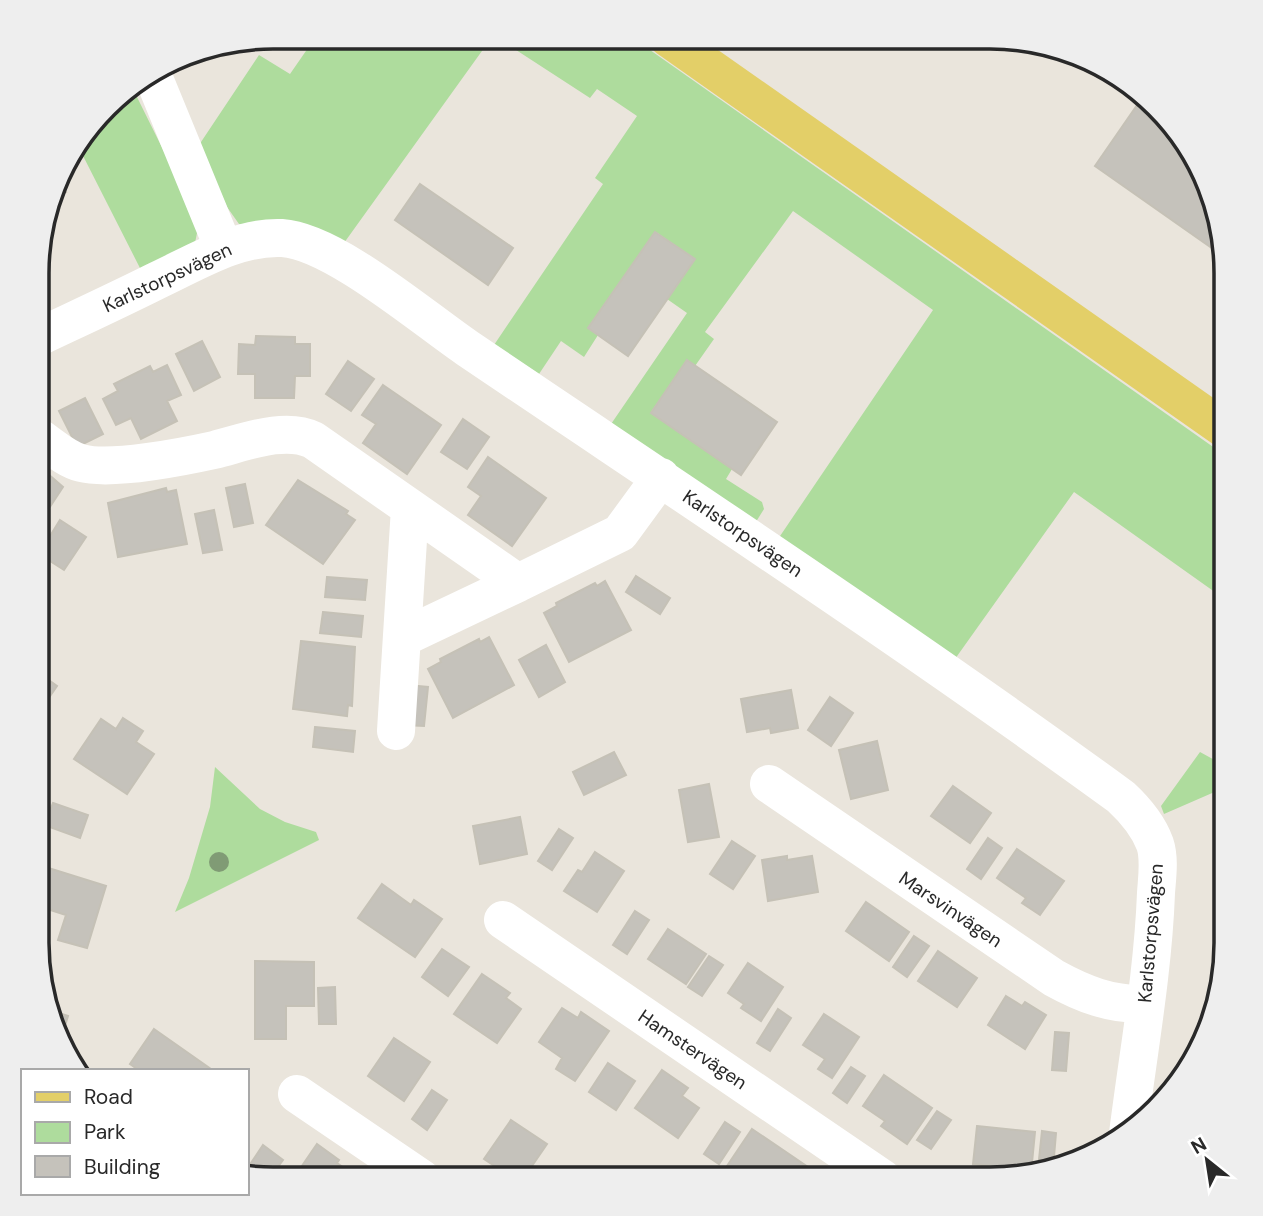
<svg xmlns="http://www.w3.org/2000/svg" width="1263" height="1216" font-family="'DM Sans',sans-serif">
<rect width="100%" height="100%" fill="#eae5dc"/>
<path fill="#aedc9d" d="M 288,37 L 492,37 L 344,243 L 239,224 L 227,207 L 199,145 L 259,55 L 290,74 L 308,48 Z
M 496,37 L 633,38 L 1226,456 L 1226,600 L 1074,492 L 955,659 L 776,542 L 933,310 L 793,211 L 705,332 L 714,339 L 695,366 L 687,361 L 651,412 L 732,469 L 726,479 L 762,502 L 764,509 L 754,525 L 609,427 L 687,313 L 667,299 L 694,259 L 656,232 L 589,329 L 598,335 L 584,357 L 561,341 L 539,374 L 494,345 L 603,184 L 595,178 L 637,116 L 597,89 L 590,98 Z
M 132,87 L 193,210 L 198,228 L 194,248 L 142,272 L 77,144 L 117,95 Z
M 1200,752 L 1220,763 L 1226,754 L 1226,787 L 1164,814 L 1161,806 Z
M 215,767 L 260,809 L 285,822 L 316,832 L 319,840 L 175,912 L 189,878 L 210,807 Z"/>
<path fill="#c5c2bb" stroke="#c5c1b6" stroke-width="2" d="M 1142,98 L 1177,129 L 1208,183 L 1226,258 L 1095,166 Z
M 59,179 L 66,192 L 52,199 Z
M 420,184 L 513,248 L 488,285 L 395,220 Z
M 655,232 L 695,259 L 628,356 L 588,328 Z
M 256,336 L 295,337 L 295,344 L 310,344 L 310,376 L 295,376 L 294,398 L 255,398 L 255,374 L 238,374 L 239,344 L 255,345 Z
M 202,341 L 220,377 L 194,391 L 176,354 Z
M 687,360 L 777,422 L 741,475 L 651,413 Z
M 348,361 L 374,379 L 351,411 L 326,394 Z
M 167,365 L 181,395 L 167,401 L 177,421 L 141,439 L 131,418 L 116,425 L 103,399 L 118,391 L 114,384 L 150,366 L 153,372 Z
M 383,385 L 441,425 L 407,474 L 363,443 L 376,424 L 362,415 Z
M 85,398 L 103,434 L 77,447 L 59,411 Z
M 463,419 L 489,437 L 467,469 L 441,452 Z
M 488,457 L 546,498 L 512,546 L 468,515 L 481,496 L 468,487 Z
M 40,467 L 63,487 L 40,522 Z
M 298,480 L 348,511 L 346,514 L 355,520 L 323,564 L 266,525 Z
M 245,484 L 253,523 L 234,527 L 226,488 Z
M 166,488 L 167,492 L 176,490 L 187,544 L 118,557 L 108,503 Z
M 214,510 L 222,550 L 203,553 L 195,514 Z
M 60,520 L 86,537 L 64,570 L 39,554 Z
M 636,576 L 670,598 L 660,614 L 626,592 Z
M 327,577 L 367,580 L 365,600 L 325,597 Z
M 605,581 L 631,630 L 569,662 L 544,613 L 557,606 L 556,603 L 595,583 L 597,586 Z
M 323,612 L 363,616 L 361,637 L 320,633 Z
M 489,637 L 514,685 L 453,718 L 428,669 L 441,662 L 440,659 L 479,639 L 480,642 Z
M 301,641 L 355,647 L 352,706 L 348,705 L 347,716 L 293,709 Z
M 546,645 L 565,682 L 539,697 L 519,660 Z
M 39,673 L 57,686 L 39,712 Z
M 407,685 L 428,687 L 424,726 L 404,725 Z
M 791,690 L 798,728 L 771,733 L 770,728 L 747,732 L 741,699 Z
M 830,697 L 853,713 L 831,746 L 808,730 Z
M 123,718 L 143,731 L 136,742 L 154,754 L 127,794 L 74,759 L 101,719 L 116,729 Z
M 315,727 L 355,731 L 353,752 L 313,747 Z
M 877,741 L 888,790 L 851,799 L 839,750 Z
M 614,752 L 626,775 L 584,795 L 573,772 Z
M 709,784 L 719,837 L 688,842 L 679,790 Z
M 953,786 L 991,813 L 970,843 L 931,816 Z
M 53,803 L 88,815 L 80,838 L 44,825 Z
M 520,817 L 527,854 L 480,864 L 473,826 Z
M 559,829 L 573,838 L 552,870 L 538,861 Z
M 988,838 L 1002,848 L 981,879 L 967,869 Z
M 732,841 L 755,856 L 733,889 L 710,874 Z
M 1017,849 L 1064,881 L 1040,915 L 1022,903 L 1026,898 L 997,878 Z
M 595,852 L 624,871 L 597,912 L 564,891 L 578,870 L 582,872 Z
M 787,856 L 787,860 L 812,856 L 818,892 L 768,901 L 762,860 Z
M 42,866 L 106,886 L 87,948 L 58,940 L 66,915 L 38,906 L 38,879 Z
M 382,884 L 411,905 L 414,900 L 442,919 L 415,957 L 358,918 Z
M 866,902 L 909,932 L 889,961 L 846,931 Z
M 635,911 L 649,920 L 627,954 L 613,945 Z
M 668,929 L 706,954 L 686,984 L 648,959 Z
M 914,936 L 929,946 L 907,977 L 893,967 Z
M 442,949 L 469,967 L 448,996 L 422,977 Z
M 938,951 L 977,978 L 957,1007 L 918,981 Z
M 709,956 L 723,965 L 702,996 L 688,987 Z
M 255,961 L 314,962 L 314,1006 L 286,1006 L 286,1039 L 255,1039 Z
M 748,963 L 783,987 L 761,1021 L 741,1008 L 744,1004 L 728,993 Z
M 482,974 L 510,993 L 506,998 L 521,1009 L 497,1043 L 454,1014 Z
M 335,987 L 336,1024 L 319,1024 L 318,988 Z
M 1006,996 L 1022,1006 L 1025,1002 L 1046,1015 L 1025,1049 L 988,1025 Z
M 562,1008 L 578,1018 L 581,1012 L 609,1031 L 575,1081 L 556,1069 L 562,1058 L 539,1042 Z
M 778,1009 L 791,1018 L 770,1051 L 757,1043 Z
M 49,1010 L 68,1016 L 60,1042 L 55,1033 Z
M 824,1014 L 859,1037 L 832,1078 L 818,1069 L 825,1059 L 803,1045 Z
M 154,1029 L 211,1069 L 210,1071 L 140,1071 L 130,1064 Z
M 1055,1032 L 1069,1033 L 1066,1071 L 1052,1070 Z
M 394,1038 L 430,1062 L 404,1101 L 368,1076 Z
M 608,1063 L 635,1081 L 616,1110 L 589,1092 Z
M 851,1067 L 865,1076 L 847,1103 L 833,1093 Z
M 662,1070 L 688,1088 L 682,1096 L 699,1108 L 678,1138 L 635,1108 Z
M 884,1075 L 932,1108 L 907,1144 L 881,1126 L 885,1121 L 863,1106 Z
M 432,1090 L 447,1100 L 427,1130 L 412,1119 Z
M 937,1111 L 951,1120 L 931,1149 L 917,1140 Z
M 511,1120 L 547,1144 L 523,1179 L 514,1179 L 484,1159 Z
M 725,1122 L 740,1132 L 719,1164 L 704,1154 Z
M 977,1126 L 1035,1132 L 1031,1173 L 1002,1172 L 1002,1167 L 973,1164 Z
M 752,1129 L 824,1178 L 823,1179 L 739,1179 L 725,1169 Z
M 1042,1131 L 1056,1133 L 1053,1168 L 1046,1169 L 1038,1169 Z
M 317,1144 L 339,1160 L 337,1163 L 360,1179 L 293,1179 Z
M 263,1145 L 283,1160 L 269,1179 L 250,1177 L 247,1169 Z"/>
<g fill="none" stroke-linecap="round" stroke-linejoin="round">
<path stroke="#fff" stroke-width="38" d="M 153,76 L 224,249
M 41,336 C 79,318 118,300 156,281 C 195,263 237,236 282,238 C 333,241 423,318 467,348 C 686,496 907,641 1121,797 C 1135,810 1148,825 1155,844 C 1160,859 1157,878 1156,893 C 1153,973 1138,1054 1128,1134
M 40,438 C 53,447 66,459 81,463 C 111,471 182,457 214,450 C 243,443 284,426 313,440 L 518,583 L 620,533 L 661,477
M 402,638 L 518,583
M 396,731 L 410,508
M 769,784 L 1054,978 C 1083,994 1111,1005 1145,1004
M 503,920 L 883,1179
M 297,1094 L 422,1179"/>
<path stroke="#e3cf68" stroke-width="38" d="M 668,38 L 1226,430"/>
</g>
<circle fill="#809b75" cx="219" cy="862" r="10"/>
<g text-anchor="middle" stroke-width="7" stroke-linejoin="round" paint-order="stroke">
<g font-size="19" fill="#292929" stroke="#fff">
<text transform="translate(167 277) rotate(-25)" y="7">Karlstorpsvägen</text>
<text transform="translate(743 533) rotate(34)" y="7">Karlstorpsvägen</text>
<text transform="translate(951 909) rotate(34)" y="7">Marsvinvägen</text>
<text transform="translate(1150 933) rotate(-85)" y="7">Karlstorpsvägen</text>
<text transform="translate(693 1049) rotate(34)" y="7">Hamstervägen</text>
</g>
</g>
<path d="M0 0H1263V1216H0ZM273 49H990A224 224 0 0 1 1214 273V943A224 224 0 0 1 990 1167H273A224 224 0 0 1 49 943V273A224 224 0 0 1 273 49Z" fill="#eee" fill-rule="evenodd"/>
<path fill="none" stroke="#292929" stroke-width="3.5" d="M273 49H990A224 224 0 0 1 1214 273V943A224 224 0 0 1 990 1167H273A224 224 0 0 1 49 943V273A224 224 0 0 1 273 49Z"/>
<rect x="21" y="1069" width="228" height="126" fill="#ffffff" stroke="#a9a9a9" stroke-width="2"/>
<rect x="35" y="1092" width="35" height="10" fill="#e3cf68" stroke="#a9a9a9" stroke-width="2"/>
<text x="84" y="1104" font-size="21" fill="#292929">Road</text>
<rect x="35" y="1122" width="35" height="21" fill="#aedc9d" stroke="#a9a9a9" stroke-width="2"/>
<text x="84" y="1139" font-size="21" fill="#292929">Park</text>
<rect x="35" y="1156" width="35" height="21" fill="#c5c2bb" stroke="#a9a9a9" stroke-width="2"/>
<text x="84" y="1174" font-size="21" fill="#292929">Building</text>
<g transform="translate(1207 1160) rotate(330)" stroke="#ffffff" stroke-width="5" paint-order="stroke">
<path d="M0-5L12 26L0 18L-12 26Z" fill="#292929"/>
<text y="-10" font-size="19" font-weight="bold" text-anchor="middle" fill="#292929">N</text>
</g>
</svg>
